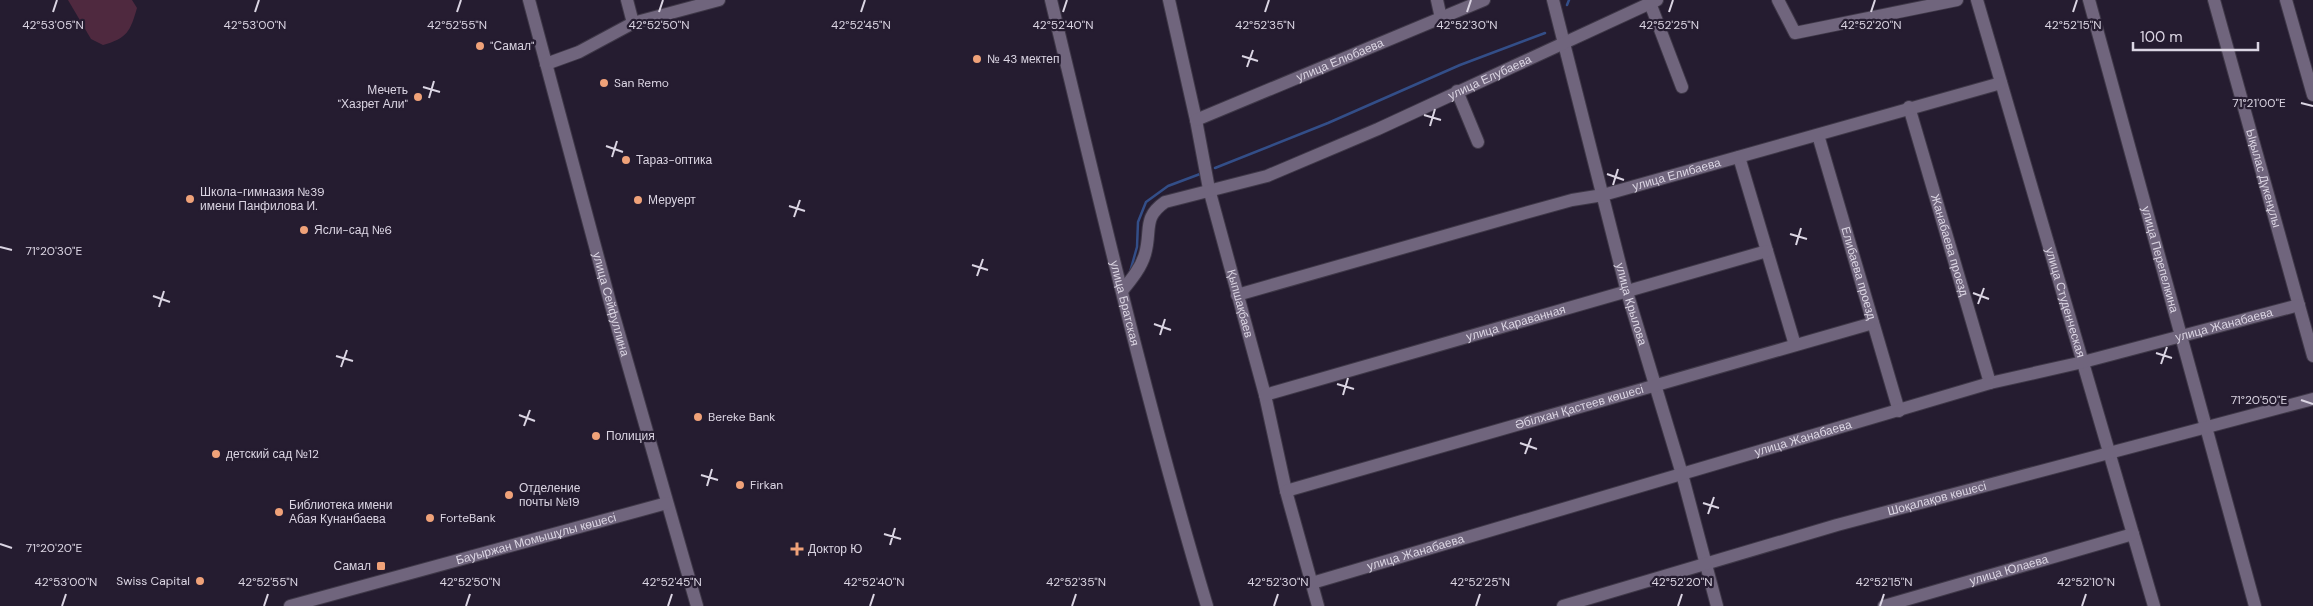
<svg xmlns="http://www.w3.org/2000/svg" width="2313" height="606" font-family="'DM Sans',sans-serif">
<rect width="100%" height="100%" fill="#251c30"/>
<path fill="#4f293f" d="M 68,0 L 132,0 L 137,8 C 130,32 127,38 103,45 L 91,39 Z"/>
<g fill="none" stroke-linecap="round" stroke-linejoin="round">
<path stroke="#334e88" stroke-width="2.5" d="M 1567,5 L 1569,0
M 1215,168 L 1328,123 L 1460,65 L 1545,33
M 1130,272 L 1137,247 L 1138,222 L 1146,202 L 1168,186 L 1200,174"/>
<defs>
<g id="minor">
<path id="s1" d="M 529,0 L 610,302 L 697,606"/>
<path d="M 627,0 L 633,23"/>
<path id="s2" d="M 1051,0 C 1100,203 1147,406 1207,606"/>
<path id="s3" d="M 1169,0 L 1196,120 L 1209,189 L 1265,395 L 1286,491 L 1318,606"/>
<path d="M 1437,0 L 1441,18"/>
<path id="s4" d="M 1553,0 L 1627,292 L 1682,474 L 1717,606"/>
<path d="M 1778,0 L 1795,33 L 1957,0"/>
<path id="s5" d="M 1977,0 L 2154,606"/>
<path id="s6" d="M 2089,0 L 2255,606"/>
<path id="s7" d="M 2214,0 L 2313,356"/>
<path d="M 2286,0 L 2313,95"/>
<path d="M 1650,3 L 1682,87"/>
<path d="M 546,64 L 579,52 L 633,23 L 719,0"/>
<path d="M 1457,91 L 1478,142"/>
<path id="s8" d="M 1909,107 L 1990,383"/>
<path id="s9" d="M 1196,120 L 1484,0"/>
<path id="s10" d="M 1818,135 L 1899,411"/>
<path d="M 1739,157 L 1795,345"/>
<path id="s11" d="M 1122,291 C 1131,280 1141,268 1145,254 C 1152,230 1142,218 1165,202 L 1267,176 L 1378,129 L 1657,0"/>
<path id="s12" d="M 1237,295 L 1518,215 L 1572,200 L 1603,195 L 2001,83"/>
<path id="s13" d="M 1265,395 L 1767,251"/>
<path id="s14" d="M 1286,491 L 1873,323"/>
<path id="s15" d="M 1312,583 L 1990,383 L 2083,362 L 2299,305"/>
<path id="s16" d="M 290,606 L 667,503"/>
<path id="s17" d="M 1563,606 L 1837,525 L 2313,399"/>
<path id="s18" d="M 1884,606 L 2133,534"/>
</g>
</defs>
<use href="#minor" stroke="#3f3848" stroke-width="14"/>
<use href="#minor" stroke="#70657d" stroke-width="12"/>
</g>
<path fill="none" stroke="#dbd5e3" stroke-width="2" d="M 53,12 L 57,0M 255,12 L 259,0M 457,12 L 461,0M 659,12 L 663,0M 861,12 L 865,0M 1063,12 L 1067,0M 1265,12 L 1269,0M 1467,12 L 1471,0M 1669,12 L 1673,0M 1871,12 L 1875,0M 2073,12 L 2077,0M 1242,56 L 1258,61M 1247,67 L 1253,50M 423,87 L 440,92M 429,98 L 434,81M 2301,103 L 2313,106M 1424,115 L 1441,120M 1430,126 L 1435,109M 606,146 L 623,152M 612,157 L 617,141M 1607,174 L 1624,180M 1613,185 L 1618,169M 789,206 L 805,211M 794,217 L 800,200M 1790,234 L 1807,239M 1796,245 L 1801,228M 0,247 L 12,250M 972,265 L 988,270M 977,276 L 983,259M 1973,293 L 1989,299M 153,296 L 170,302M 1978,304 L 1984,288M 159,307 L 164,291M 1154,324 L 1171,330M 1160,335 L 1165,319M 2156,353 L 2172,358M 336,356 L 353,361M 2161,364 L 2167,347M 341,367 L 347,350M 1337,384 L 1354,389M 1343,395 L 1348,378M 2301,400 L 2313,404M 519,415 L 535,421M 524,426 L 530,410M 1520,443 L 1537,449M 1525,454 L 1531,438M 701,475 L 718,480M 707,486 L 712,469M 1703,503 L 1719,508M 1708,514 L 1714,497M 884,534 L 901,539M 0,544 L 12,548M 890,545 L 895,528M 62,606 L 66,594M 264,606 L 268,594M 466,606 L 470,594M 668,606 L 672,594M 870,606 L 874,594M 1072,606 L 1076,594M 1274,606 L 1278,594M 1476,606 L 1480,594M 1678,606 L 1682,594M 1880,606 L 1884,594M 2082,606 L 2086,594"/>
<g fill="#f0a279" stroke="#251c30" stroke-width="2">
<circle cx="480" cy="46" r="5"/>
<circle cx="977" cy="59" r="5"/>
<circle cx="604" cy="83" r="5"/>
<circle cx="418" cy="97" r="5"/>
<circle cx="626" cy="160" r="5"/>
<circle cx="190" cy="199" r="5"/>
<circle cx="638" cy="200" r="5"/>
<circle cx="304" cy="230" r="5"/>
<circle cx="698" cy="417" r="5"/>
<circle cx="596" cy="436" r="5"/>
<circle cx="216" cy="454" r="5"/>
<circle cx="740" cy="485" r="5"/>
<circle cx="509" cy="495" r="5"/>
<circle cx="279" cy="512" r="5"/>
<circle cx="430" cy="518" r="5"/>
<path d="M794.5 541.5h5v5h5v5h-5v5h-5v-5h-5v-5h5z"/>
<rect x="376" y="561" width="10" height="10" rx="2.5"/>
<circle cx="200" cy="581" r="5"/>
</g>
<g text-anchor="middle" stroke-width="4.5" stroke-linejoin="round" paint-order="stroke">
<g font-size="12" fill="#dbd5e3" stroke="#251c30" text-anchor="start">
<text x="490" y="50">"Самал"</text>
<text x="987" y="63">№ 43 мектеп</text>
<text x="614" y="87">San Remo</text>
<text x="408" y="94" text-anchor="end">Мечеть<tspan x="408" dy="14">"Хазрет Али"</tspan></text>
<text x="636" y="164">Тараз-оптика</text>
<text x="200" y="196">Школа-гимназия №39<tspan x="200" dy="14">имени Панфилова И.</tspan></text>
<text x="648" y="204">Меруерт</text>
<text x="314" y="234">Ясли-сад №6</text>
<text x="708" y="421">Bereke Bank</text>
<text x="606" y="440">Полиция</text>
<text x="226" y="458">детский сад №12</text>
<text x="750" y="489">Firkan</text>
<text x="519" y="492">Отделение<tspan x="519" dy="14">почты №19</tspan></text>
<text x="289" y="509">Библиотека имени<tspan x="289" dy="14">Абая Кунанбаева</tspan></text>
<text x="440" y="522">ForteBank</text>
<text x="808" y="553">Доктор Ю</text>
<text x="371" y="570" text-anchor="end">Самал</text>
<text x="190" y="585" text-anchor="end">Swiss Capital</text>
</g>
<g font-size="12" fill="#dbd5e3" stroke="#251c30">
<text dy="4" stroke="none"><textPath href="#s9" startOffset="156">улица Елюбаева</textPath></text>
<text dy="4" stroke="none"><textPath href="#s11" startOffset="451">улица Елубаева</textPath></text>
<text dy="4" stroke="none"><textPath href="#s12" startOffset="456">улица Елибаева</textPath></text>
<text dy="4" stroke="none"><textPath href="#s7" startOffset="185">Ықылас Дүкенұлы</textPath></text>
<text dy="4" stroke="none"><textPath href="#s8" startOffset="144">Жанабаева проезд</textPath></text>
<text dy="4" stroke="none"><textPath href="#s6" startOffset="269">улица Перепелкина</textPath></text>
<text dy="4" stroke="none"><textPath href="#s10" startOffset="144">Елибаева проезд</textPath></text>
<text dy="4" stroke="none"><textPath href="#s1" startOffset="315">улица Сейфуллина</textPath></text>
<text dy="4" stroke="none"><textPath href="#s5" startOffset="315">улица Студенческая</textPath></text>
<text dy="4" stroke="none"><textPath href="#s2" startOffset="312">улица Братская</textPath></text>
<text dy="4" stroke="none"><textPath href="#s3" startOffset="312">Қыпшақбаев</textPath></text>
<text dy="4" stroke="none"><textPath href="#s4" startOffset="314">улица Крылова</textPath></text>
<text dy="4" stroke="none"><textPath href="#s13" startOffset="261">улица Караванная</textPath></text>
<text dy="4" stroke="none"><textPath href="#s15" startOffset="948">улица Жанабаева</textPath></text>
<text dy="4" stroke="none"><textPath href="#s14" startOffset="305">Әбілхан Қастеев көшесі</textPath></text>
<text dy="4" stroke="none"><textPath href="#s15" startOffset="512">улица Жанабаева</textPath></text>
<text dy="4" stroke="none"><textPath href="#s17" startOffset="389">Шоқалақов көшесі</textPath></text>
<text dy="4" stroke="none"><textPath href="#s16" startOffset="255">Бауыржан Момышұлы көшесі</textPath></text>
<text dy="4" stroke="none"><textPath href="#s15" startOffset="108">улица Жанабаева</textPath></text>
<text dy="4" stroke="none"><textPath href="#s18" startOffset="130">улица Юлаева</textPath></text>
</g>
</g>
<g font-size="12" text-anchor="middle" fill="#dbd5e3" stroke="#251c30" stroke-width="4.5" stroke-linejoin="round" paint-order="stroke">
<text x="53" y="29">42°53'05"N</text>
<text x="255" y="29">42°53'00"N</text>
<text x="457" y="29">42°52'55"N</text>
<text x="659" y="29">42°52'50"N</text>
<text x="861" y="29">42°52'45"N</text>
<text x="1063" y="29">42°52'40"N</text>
<text x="1265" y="29">42°52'35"N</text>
<text x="1467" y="29">42°52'30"N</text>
<text x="1669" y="29">42°52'25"N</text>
<text x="1871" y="29">42°52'20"N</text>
<text x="2073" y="29">42°52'15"N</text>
<text x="2259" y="107">71°21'00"E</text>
<text x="54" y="255">71°20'30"E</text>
<text x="2259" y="404">71°20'50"E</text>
<text x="54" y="552">71°20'20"E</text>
<text x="66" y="586">42°53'00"N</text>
<text x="268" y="586">42°52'55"N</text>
<text x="470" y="586">42°52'50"N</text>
<text x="672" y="586">42°52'45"N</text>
<text x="874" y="586">42°52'40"N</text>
<text x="1076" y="586">42°52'35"N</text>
<text x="1278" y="586">42°52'30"N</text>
<text x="1480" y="586">42°52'25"N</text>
<text x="1682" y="586">42°52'20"N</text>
<text x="1884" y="586">42°52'15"N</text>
<text x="2086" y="586">42°52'10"N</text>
</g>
<path d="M2133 42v8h125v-8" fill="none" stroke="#dbd5e3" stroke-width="2.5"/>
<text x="2140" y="42" font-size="15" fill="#dbd5e3" stroke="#251c30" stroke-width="4" paint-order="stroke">100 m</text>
</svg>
